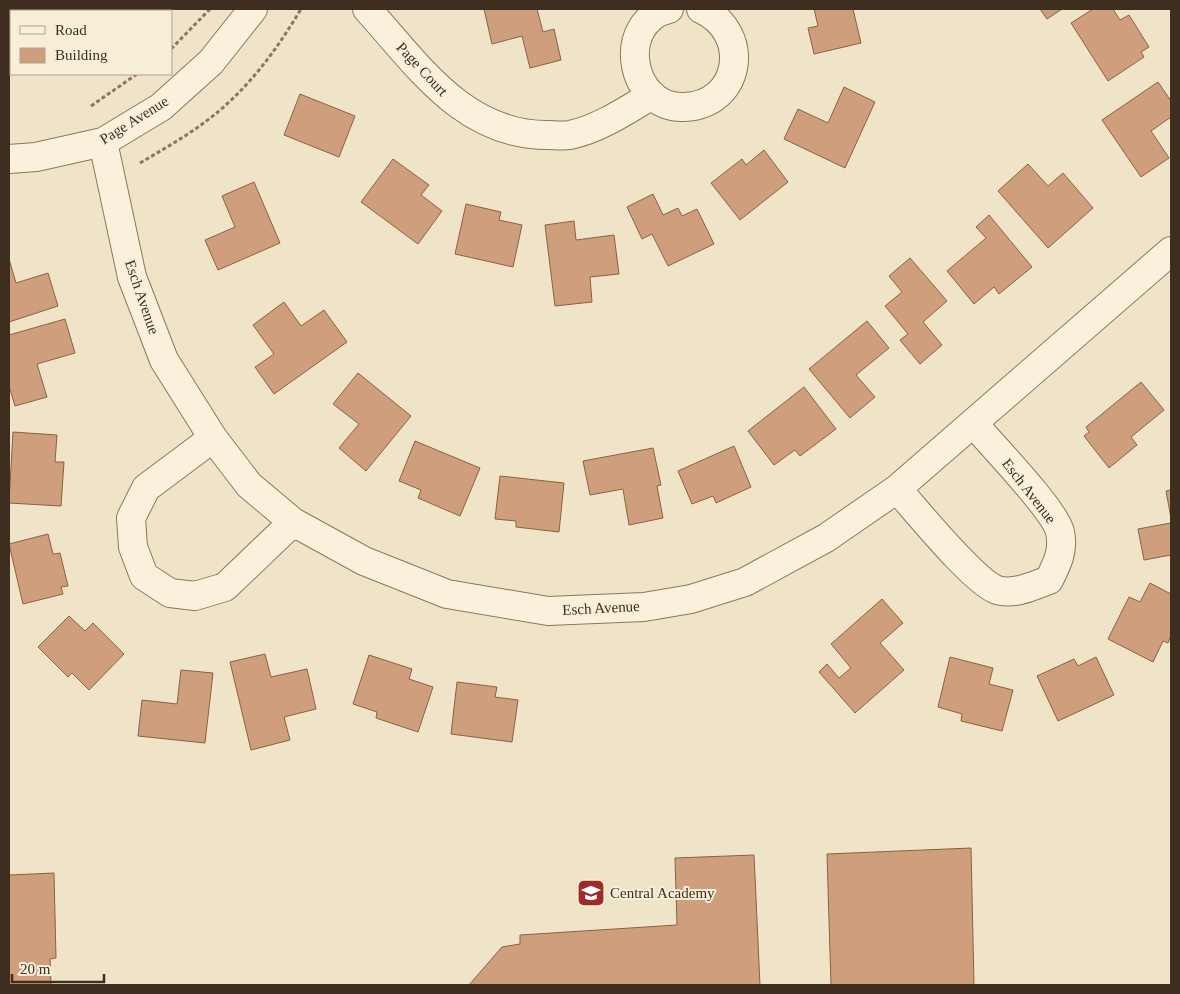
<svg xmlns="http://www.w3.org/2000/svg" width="1180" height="994" font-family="Georgia,serif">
<rect width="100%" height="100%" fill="#f0e4c8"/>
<path fill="#cf9f7d" stroke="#8d5f41" d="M 59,9 L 97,9 L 98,11 L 54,11 Z
M 484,9 L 537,9 L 543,32 L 554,29 L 561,60 L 530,68 L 522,36 L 492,44 Z
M 814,9 L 853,9 L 861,43 L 814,54 L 808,28 L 818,26 Z
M 1040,9 L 1062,9 L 1047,19 Z
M 1093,9 L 1113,9 L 1120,20 L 1129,15 L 1149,47 L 1141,52 L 1144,57 L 1108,81 L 1071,23 Z
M 1158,82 L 1171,101 L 1171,117 L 1151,131 L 1169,158 L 1141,177 L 1102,120 Z
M 844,87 L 875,102 L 845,168 L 784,139 L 798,109 L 828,123 Z
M 300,94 L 355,116 L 339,157 L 284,135 Z
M 764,150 L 788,182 L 740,220 L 711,183 L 742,159 L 746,165 Z
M 393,159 L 429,185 L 421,195 L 442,211 L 418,244 L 361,202 Z
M 1028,164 L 1048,186 L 1063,173 L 1093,208 L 1048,248 L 998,191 Z
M 254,182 L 280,243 L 218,270 L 205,240 L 235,227 L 222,196 Z
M 653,194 L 663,215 L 678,208 L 682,216 L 697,209 L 714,244 L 668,266 L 652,234 L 642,239 L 627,207 Z
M 466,204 L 501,212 L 499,220 L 522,225 L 513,267 L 455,254 Z
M 989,215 L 1032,267 L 999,294 L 994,287 L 974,304 L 947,271 L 986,238 L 976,227 Z
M 574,221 L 576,240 L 614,235 L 619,274 L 590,277 L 592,302 L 555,306 L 545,225 Z
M 910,258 L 947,301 L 923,322 L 942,345 L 920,364 L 900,340 L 908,334 L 885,306 L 902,292 L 889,276 Z
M 9,259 L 16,283 L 48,273 L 58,306 L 9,322 Z
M 284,302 L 301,326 L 324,310 L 347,342 L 274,394 L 255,367 L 274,354 L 253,325 Z
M 65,319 L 75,353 L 37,364 L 47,397 L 15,406 L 9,386 L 9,335 Z
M 867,321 L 889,348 L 856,375 L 875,397 L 850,418 L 809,369 Z
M 358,373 L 411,416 L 366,471 L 339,448 L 359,424 L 333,404 Z
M 1141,382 L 1164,410 L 1131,437 L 1137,445 L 1109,468 L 1084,436 L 1089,432 L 1086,427 Z
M 804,387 L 836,429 L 800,456 L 795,450 L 774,465 L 748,431 Z
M 13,432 L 57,435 L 55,462 L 64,462 L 61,506 L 9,503 Z
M 415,441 L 480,468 L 460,516 L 418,498 L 421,490 L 399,481 Z
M 734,446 L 751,487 L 716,503 L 713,496 L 692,504 L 678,471 Z
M 653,448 L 661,485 L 657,486 L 663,518 L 629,525 L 623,489 L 590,495 L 583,461 Z
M 500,476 L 564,483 L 559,532 L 516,527 L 516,521 L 495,519 Z
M 1171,490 L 1171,518 L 1166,491 Z
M 1171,523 L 1171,555 L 1144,560 L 1138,529 Z
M 48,534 L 53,554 L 60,553 L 68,586 L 61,587 L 63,594 L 23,604 L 9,544 Z
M 1150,583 L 1171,594 L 1171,636 L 1168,643 L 1163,641 L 1153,662 L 1108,639 L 1129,597 L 1140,602 Z
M 882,599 L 903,623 L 880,643 L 904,670 L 855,713 L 819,672 L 827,664 L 839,678 L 851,668 L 831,644 Z
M 69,616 L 85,631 L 93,623 L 124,654 L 89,690 L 72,673 L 68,677 L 38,647 Z
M 265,654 L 271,677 L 307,669 L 316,709 L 284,717 L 290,740 L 251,750 L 230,662 Z
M 369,655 L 412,669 L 409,679 L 433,687 L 418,732 L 376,718 L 377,712 L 353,704 Z
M 950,657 L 993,668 L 989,684 L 1013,690 L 1002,731 L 961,721 L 962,714 L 938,707 Z
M 1096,657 L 1114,695 L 1058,721 L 1037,676 L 1074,659 L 1078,666 Z
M 181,670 L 213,673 L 205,743 L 138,736 L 142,700 L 177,704 Z
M 457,682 L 497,687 L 495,697 L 518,700 L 512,742 L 451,734 Z
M 971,848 L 974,985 L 831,985 L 827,854 Z
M 754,855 L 760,985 L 469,985 L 502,947 L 520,944 L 520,935 L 677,925 L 675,858 Z
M 54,873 L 56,958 L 50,959 L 51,985 L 9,985 L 9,875 Z"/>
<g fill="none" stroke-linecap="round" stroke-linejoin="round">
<defs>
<path id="street" d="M 367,9 C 418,65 463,135 547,135 C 554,135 563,136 570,135 C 599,129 627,110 652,95
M 669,9 C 615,22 629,109 684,107 C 742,105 752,32 701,9
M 103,142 L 132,277 L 164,360 L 213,438 L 249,485 L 293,522 L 364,561 L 447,594 L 548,611 L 644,607 L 691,599 L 745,582 L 826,538 L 897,489 L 1171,251
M 9,159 L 36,157 L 103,142 L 161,107 L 211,62 L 253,9
M 213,438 L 146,488 L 131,518 L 133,547 L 144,576 L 170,593 L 195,596 L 225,587 L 293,522
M 897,489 C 917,511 973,581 997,590 C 1015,595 1033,586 1049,580 C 1057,564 1064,551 1060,532 C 1055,510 991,444 973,423"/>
</defs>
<use href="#street" stroke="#8d765c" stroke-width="30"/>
<path stroke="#8d765c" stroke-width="3" stroke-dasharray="4 2.5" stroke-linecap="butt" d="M 171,49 L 210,9
M 91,106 L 137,74
M 140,163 C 162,150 185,137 205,122 C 246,92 276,51 301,9"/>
<use href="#street" stroke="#faf1dc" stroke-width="28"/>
</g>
<defs>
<symbol id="school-square" viewBox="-11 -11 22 22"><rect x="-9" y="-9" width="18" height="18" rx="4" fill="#9e2a2b" stroke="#f7eed8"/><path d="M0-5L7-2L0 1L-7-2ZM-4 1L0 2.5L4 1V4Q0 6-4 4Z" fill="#fff"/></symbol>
</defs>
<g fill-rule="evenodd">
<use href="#school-square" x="575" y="877" width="32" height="32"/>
</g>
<g text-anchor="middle" stroke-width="4" stroke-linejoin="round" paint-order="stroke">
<g font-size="15" fill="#3d2e20" stroke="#f7eed8">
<text transform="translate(422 69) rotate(47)" y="5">Page Court</text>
<text transform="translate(134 120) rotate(-32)" y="5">Page Avenue</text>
<text transform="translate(142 297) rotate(71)" y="5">Esch Avenue</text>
<text transform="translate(1029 491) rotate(52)" y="5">Esch Avenue</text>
<text transform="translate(601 608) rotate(-3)" y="5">Esch Avenue</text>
</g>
<g font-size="15" fill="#3d2e20" stroke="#f7eed8" text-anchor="start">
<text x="610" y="898">Central Academy</text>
</g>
</g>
<rect width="1180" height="994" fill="none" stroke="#3d2e20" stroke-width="20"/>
<rect x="10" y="10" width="162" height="65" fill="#f7eed8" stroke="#ada18e"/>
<rect x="20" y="26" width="25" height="8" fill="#faf1dc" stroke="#ada18e"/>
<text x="55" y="35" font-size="15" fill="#3d2e20">Road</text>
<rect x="20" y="48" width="25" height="15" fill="#cf9f7d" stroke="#ada18e"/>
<text x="55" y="60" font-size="15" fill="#3d2e20">Building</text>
<path d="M12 974v8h92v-8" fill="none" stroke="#3d2e20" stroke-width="2.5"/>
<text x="20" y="974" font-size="15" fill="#3d2e20" stroke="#f7eed8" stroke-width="4" paint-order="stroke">20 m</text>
</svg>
